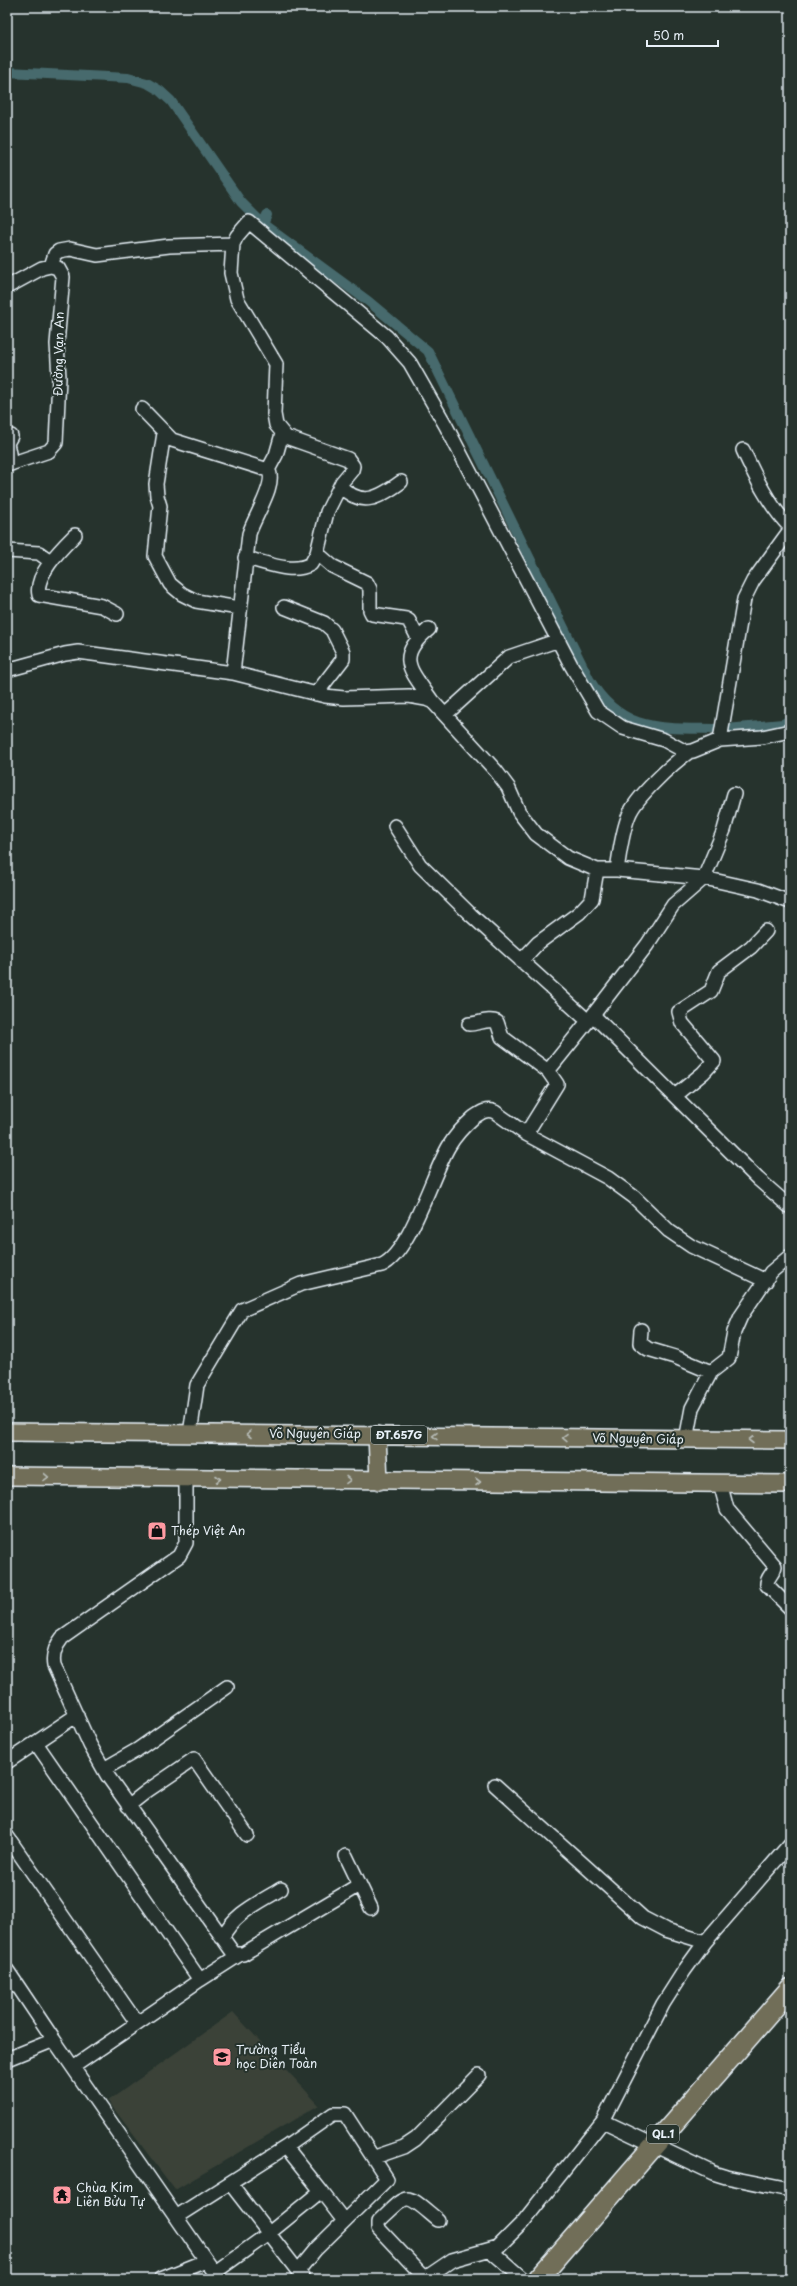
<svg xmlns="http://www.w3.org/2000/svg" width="797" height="2286" font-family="'Playpen Sans',sans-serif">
<rect width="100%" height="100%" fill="#26332d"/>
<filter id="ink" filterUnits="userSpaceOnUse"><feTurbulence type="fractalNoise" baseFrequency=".025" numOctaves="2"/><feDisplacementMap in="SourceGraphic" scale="8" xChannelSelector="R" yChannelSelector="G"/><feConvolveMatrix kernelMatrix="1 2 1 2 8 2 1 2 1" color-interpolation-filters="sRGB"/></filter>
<g filter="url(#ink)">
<path fill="#3a4238" d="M 233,2012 L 319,2105 L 175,2190 L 108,2101 Z"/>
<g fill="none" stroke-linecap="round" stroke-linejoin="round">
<path stroke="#476a6d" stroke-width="10" d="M 7,72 L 128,78 L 147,83 L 159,90 L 171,101 L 241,202 L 263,224 L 267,215
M 263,224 L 368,301 L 428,351 L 589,679 C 621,733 661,728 717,729
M 726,729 L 783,724 L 790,720"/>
<defs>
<path id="minor" d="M 51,266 L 55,254 L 59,251 L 70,249 L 97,255 L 169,246 L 233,244
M 7,287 L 42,268 L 51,266 L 58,268 L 63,277 L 57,344 L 59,378 L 56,443 L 49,451 L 7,465
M 142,409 L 172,440 L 268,470
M 164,433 L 156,484 L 157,496 L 160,506 L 155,556 L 170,584 L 182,594 L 196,601 L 239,608
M 743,450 C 756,478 768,504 790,527
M 11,464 L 7,443 L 11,436
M 340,486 C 362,508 379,498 401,482
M 75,535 C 62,548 34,575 39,595 L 102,606 L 117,614
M 7,551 L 39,553 L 50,561
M 317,553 L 332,566 L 367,583 L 370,589 L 370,610 L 372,614 L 406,619 L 409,621 L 418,638
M 245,558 C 266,562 291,575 311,564 L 317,553 L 327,512 L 342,482 L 352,470 L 353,466 L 348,459 L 286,437 L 276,425 L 274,414 L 276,364 L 237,299 L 231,273 L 233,244 L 237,236 L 249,222 L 387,337 L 410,363 L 446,426 L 571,665 L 598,711 L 623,728 L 664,740 L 686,752 L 693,751 L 720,740 L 762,737 L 790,731
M 284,607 L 324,623 L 332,630 L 343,652 L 343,659 L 316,694
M 429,629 C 394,658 411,670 432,701
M 7,670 L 65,654 L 78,652 L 233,673 L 325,696 L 344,698 L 409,696 L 426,699 L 433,702 L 496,771 L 508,787 L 519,812 L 536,834 L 568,858 L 597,870 L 617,870 L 704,878 L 758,890 L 790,902
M 233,673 L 249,534 C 253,519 278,482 268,470 L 276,455 L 282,434
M 445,715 L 509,657 L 559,640
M 720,740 L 744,599 L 753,581 L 790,530
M 734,794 L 724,830 L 704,878 L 673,905 L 647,945 L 593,1015 L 758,1179 L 790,1207
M 395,826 L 420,865 L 471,915 L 588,1021
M 617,870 C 620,851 622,832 629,815 C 636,797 673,763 689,752
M 521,961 L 538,943 L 579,913 L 592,899 L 597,870
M 593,1015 L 548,1071 L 557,1084 L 526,1134 L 608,1178 L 634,1197 L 669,1231 L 691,1246 L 766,1281
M 469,1024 C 478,1024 489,1018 497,1022 L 502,1037 L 548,1071
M 675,1096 L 703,1073 L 714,1061 L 682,1023 L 679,1012 L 711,991 L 719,971 L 751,947 L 766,931
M 641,1330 L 640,1343 L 648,1349 L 675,1357 L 711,1372
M 190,1434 L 197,1385 L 242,1310 L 301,1284 L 382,1265 C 410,1253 432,1174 449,1146 C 455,1136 464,1126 473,1118 C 480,1113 486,1108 495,1112 L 526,1134
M 686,1440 L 692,1408 L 711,1372 L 729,1358 L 734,1332 L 741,1316 L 771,1272 L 790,1256
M 186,1479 L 186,1543 L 179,1556 L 62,1638 C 55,1647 52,1655 54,1666 L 90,1745 L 107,1775 L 234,1954 L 243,1954 L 359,1885
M 720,1483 L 727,1509 L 775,1566 C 774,1574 766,1577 767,1585 L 790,1608
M 36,1743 L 200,1980 L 73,2067
M 7,1762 L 77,1715
M 104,1769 L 137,1750 L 227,1687
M 495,1785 L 643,1918 L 666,1930 L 705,1942
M 128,1806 L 147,1791 L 194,1759 L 247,1835
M 7,1836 L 137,2023
M 346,1856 L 371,1908
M 222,1938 C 234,1913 259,1903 281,1889
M 7,1970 L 54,2040
M 200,1980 L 239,1955
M 7,2059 L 54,2040 L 219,2279
M 603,2121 L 713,2173 L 726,2177 L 790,2190
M 286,2147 L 333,2114 L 345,2114 L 387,2179 L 316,2249 L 298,2271
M 375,2157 L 404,2147 L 416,2139 L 479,2075
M 230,2183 L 304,2279
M 321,2191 L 344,2221
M 176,2217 L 286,2147 L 321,2191 L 268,2234 L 214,2273
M 490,2250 L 523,2279
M 425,2278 L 378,2228 L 378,2222 C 410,2191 404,2192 438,2220
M 161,2279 L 206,2261
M 424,2279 L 452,2260 L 498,2247 L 523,2222 L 603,2121 L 663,2004 L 684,1971 L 705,1942 L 790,1844"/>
<path id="major" d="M 7,1432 L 790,1440
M 377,1435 L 379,1481
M 7,1476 L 790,1484"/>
<path id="highway" d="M 538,2279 L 790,1989"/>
</defs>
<use href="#minor" stroke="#e8f1f8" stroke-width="16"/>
<use href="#major" stroke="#e8f1f8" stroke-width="20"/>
<use href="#highway" stroke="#e8f1f8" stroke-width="23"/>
<use href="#minor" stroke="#26332d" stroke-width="13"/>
<use href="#major" stroke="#716e59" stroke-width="17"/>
<use href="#highway" stroke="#716e59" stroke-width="20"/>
</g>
<defs><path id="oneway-chevron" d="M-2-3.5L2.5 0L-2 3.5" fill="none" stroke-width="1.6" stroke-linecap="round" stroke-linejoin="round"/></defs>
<g stroke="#b8bdb8">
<use href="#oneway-chevron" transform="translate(249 1434) rotate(-180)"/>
<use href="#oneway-chevron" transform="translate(435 1436) rotate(-179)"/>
<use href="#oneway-chevron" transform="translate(565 1438) rotate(-179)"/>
<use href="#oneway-chevron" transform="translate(751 1440) rotate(-180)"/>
<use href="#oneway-chevron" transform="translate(46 1477) rotate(1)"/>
<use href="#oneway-chevron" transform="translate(218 1479)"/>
<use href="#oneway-chevron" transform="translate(348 1480) rotate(1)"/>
<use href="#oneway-chevron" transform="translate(478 1482)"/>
</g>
</g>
<defs>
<symbol id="shop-square" viewBox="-11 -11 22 22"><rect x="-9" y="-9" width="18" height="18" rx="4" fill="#ff9aa2" stroke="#26332d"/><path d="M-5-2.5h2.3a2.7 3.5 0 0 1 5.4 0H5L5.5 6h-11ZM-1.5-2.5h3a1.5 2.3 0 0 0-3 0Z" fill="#111"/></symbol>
<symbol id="school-square" viewBox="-11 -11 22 22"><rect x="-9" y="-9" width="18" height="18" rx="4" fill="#ff9aa2" stroke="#26332d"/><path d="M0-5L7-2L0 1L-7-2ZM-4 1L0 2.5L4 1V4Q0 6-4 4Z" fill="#111"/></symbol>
<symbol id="temple-square" viewBox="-11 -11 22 22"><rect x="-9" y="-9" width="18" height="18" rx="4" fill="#ff9aa2" stroke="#26332d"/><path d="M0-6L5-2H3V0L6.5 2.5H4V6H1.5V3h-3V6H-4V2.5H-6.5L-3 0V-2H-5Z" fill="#111"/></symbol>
</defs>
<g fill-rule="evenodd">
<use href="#shop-square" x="146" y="1520" width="22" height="22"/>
<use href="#school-square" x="211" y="2046" width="22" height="22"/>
<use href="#temple-square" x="51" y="2184" width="22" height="22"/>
</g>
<g text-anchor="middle" stroke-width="4" stroke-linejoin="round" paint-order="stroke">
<g fill="#26332d" stroke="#aeb8bb" stroke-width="1">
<rect x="371" y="1426" width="56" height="18" rx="3"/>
<rect x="647" y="2125" width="32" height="18" rx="3"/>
</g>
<g font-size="11" font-weight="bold" fill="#e8f1f8">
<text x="399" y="1439">ĐT.657G</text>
<text x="663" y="2138">QL.1</text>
</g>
<g font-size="12" fill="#e8f1f8" stroke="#26332d">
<text transform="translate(59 354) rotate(-89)" y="4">Đường Vạn An</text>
<text x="315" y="1438">Võ Nguyên Giáp</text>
<text transform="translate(638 1439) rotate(1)" y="4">Võ Nguyên Giáp</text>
</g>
<g font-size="12" fill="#e8f1f8" stroke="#26332d" text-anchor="start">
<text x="171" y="1535">Thép Việt An</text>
<text x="236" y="2054">Trường Tiểu<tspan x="236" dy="14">học Diên Toàn</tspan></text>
<text x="76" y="2192">Chùa Kim<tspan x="76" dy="14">Liên Bửu Tự</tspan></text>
</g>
</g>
<rect width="797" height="2286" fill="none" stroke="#26332d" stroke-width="24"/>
<rect x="12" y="12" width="773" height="2262" fill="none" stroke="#e8f1f8" stroke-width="1.5" filter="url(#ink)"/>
<path d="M647 40v6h71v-6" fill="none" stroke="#e8f1f8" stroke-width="2"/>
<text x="653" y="40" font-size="12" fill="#e8f1f8" stroke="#26332d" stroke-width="3" paint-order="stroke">50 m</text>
</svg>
